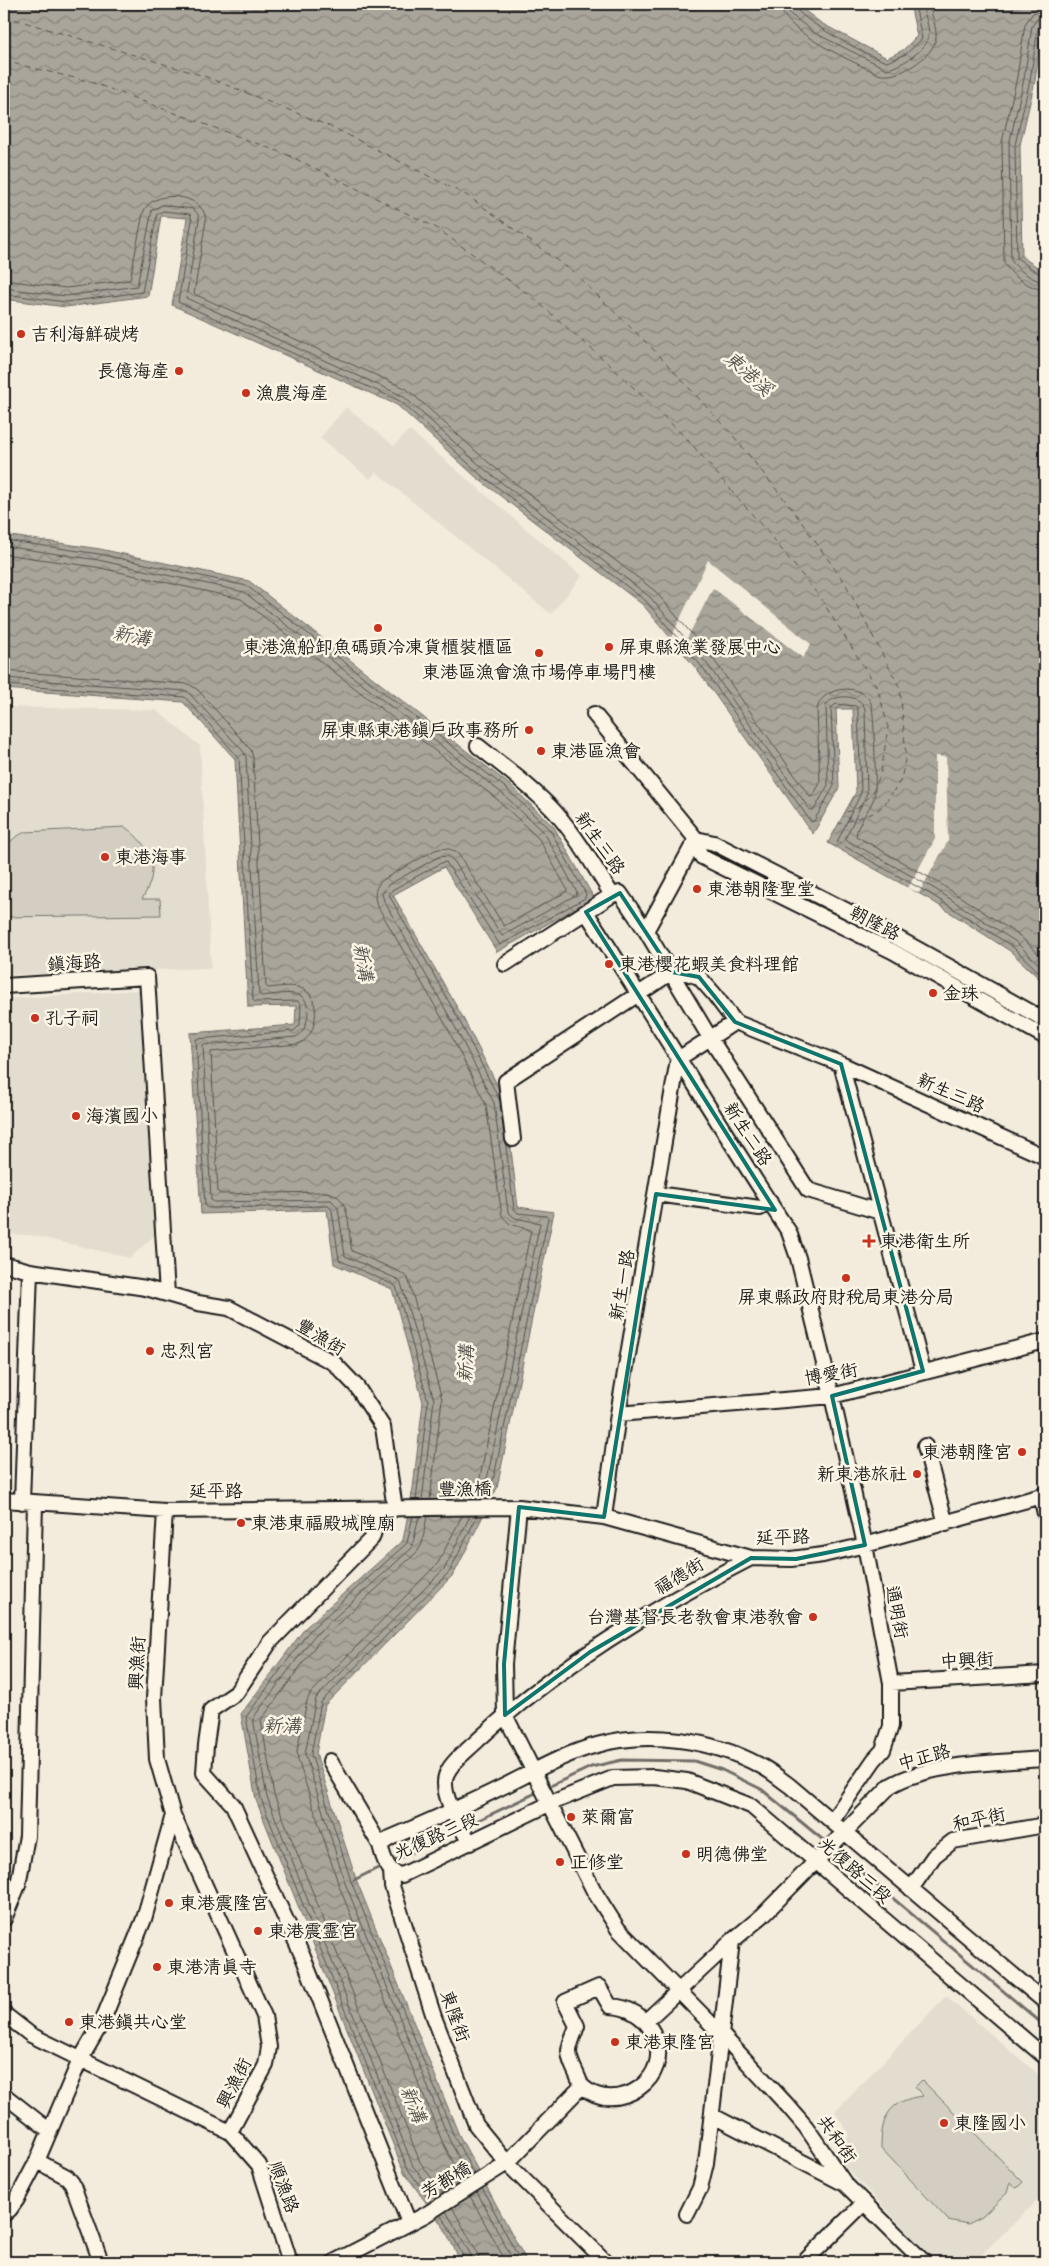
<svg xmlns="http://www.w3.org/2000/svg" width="1049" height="2266" font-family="Itim,'LXGW WenKai TC',sans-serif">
<defs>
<pattern id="water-waves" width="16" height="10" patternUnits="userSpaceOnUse" patternTransform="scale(1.25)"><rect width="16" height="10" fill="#aaa59b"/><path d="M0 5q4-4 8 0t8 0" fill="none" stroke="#8a867e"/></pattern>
</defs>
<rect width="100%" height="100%" fill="#f3ecdd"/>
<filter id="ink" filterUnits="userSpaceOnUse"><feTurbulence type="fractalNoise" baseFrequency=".02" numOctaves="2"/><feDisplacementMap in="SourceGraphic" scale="10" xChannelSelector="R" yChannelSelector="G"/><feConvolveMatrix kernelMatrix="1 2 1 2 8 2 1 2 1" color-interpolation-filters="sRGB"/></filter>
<g filter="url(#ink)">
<path fill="#e3ddcf" d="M 346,407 L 394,446 L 409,430 L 582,576 L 551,614 L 376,472 L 370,479 L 320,438 Z
M 4,707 L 156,710 L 200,746 L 211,968 L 4,975 Z
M 139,990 L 157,1233 L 130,1258 L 31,1235 L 4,1234 L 4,999 Z
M 946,1996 L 1045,2080 L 1045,2193 L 974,2262 L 936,2262 L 836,2157 L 849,2134 L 835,2112 Z"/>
<path fill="#d3cec1" stroke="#78756e" d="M 125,827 C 152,847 161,869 142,899 L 160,899 L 161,915 L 4,917 L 4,904 L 10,904 C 2,888 0,854 12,840 C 15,837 21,834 25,832 Z
M 922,2080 L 1023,2182 L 1017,2188 L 1010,2182 L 1007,2193 L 982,2217 L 968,2224 L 948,2220 L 881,2148 C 881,2117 889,2100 923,2096 L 915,2087 Z"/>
<path fill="url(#water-waves)" stroke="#716e68" d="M 4,4 L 796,4 L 821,23 L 887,58 L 903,50 L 917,36 L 910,4 L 1045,4 L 1035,81 L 1020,145 L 1022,257 L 1045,272 L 1045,984 L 1010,951 L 929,899 L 828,843 L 856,792 L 853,709 L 836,709 L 839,788 L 813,834 L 699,672 L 643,605 L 477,478 L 397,405 L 172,305 L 187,218 L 161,216 L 148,296 L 66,307 L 4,299 Z
M 4,535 L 100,549 L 249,581 L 510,785 L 554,827 L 594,898 L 497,952 L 444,867 L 393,895 L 462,1016 L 505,1100 L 518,1207 L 554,1212 L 497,1488 L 454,1574 L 325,1705 L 316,1754 L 356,1879 L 459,2135 L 527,2262 L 461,2262 L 444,2228 L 404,2172 L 256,1800 L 241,1714 L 305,1628 L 403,1540 L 413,1488 L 423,1402 L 392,1289 L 334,1264 L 327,1210 L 201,1214 L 190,1033 L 295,1025 L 296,1006 L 248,1007 L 235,759 L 183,702 L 4,689 Z"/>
<path fill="#f3ecdd" d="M 708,560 L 811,644 L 803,658 L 713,588 L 681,650 L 671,638 Z
M 935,756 L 946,757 L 948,841 L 919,893 L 908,888 L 935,839 Z"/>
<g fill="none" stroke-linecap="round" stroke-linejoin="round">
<path stroke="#55534f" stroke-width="1" d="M 780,4 C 780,31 855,62 878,74 C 896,81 934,57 936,38 C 937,27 931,14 929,4
M 787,4 L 790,14 L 815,33 L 887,69 C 899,67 925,51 928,39 C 931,29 924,13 921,4
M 793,4 C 795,18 872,58 887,62 L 906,54 L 922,39 L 915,4
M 1045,10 L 1033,13 L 1025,24 L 1017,77 L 1002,142 L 1004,262 C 1009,275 1031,289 1045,290
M 1045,17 L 1037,19 L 1032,26 L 1024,79 L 1009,145 L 1011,260 C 1016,269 1035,282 1045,282
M 1045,23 L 1041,24 L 1038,28 L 1030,80 L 1015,145 L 1017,258 L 1041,275 L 1045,276
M 4,280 L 66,288 L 130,280 L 143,213 C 151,188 204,192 206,220 L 194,294 L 407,389 L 489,463 L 655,591 L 714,660 L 810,797 L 813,796 L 820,783 L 817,710 C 820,685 866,681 872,706 C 874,716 877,790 874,798 C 869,811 857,824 856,836 L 939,883 L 1020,936 L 1045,960
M 4,288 L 66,296 L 137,286 L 152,210 L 162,205 L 193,209 L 198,214 L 199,220 L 186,298 L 403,396 L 484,469 L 650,597 L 708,665 L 810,810 L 814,810 L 828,785 L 826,705 C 834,693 861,694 865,709 L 867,793 L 845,839 L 935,889 L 1016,942 L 1045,970
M 4,294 L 66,302 L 142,292 L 157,214 L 163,211 L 190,214 L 192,220 L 178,302 L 400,401 L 480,474 L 646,601 L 703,668 L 811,822 L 814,821 L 834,786 L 831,708 L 836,704 L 856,706 L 858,710 L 861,793 L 837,842 L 932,895 L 1013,947 L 1045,978
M 4,540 L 99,554 L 247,586 L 507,789 L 550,830 L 586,894 L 585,898 L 500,945 L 446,862 L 441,863 L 392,890 L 389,895 L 458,1018 L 500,1101 L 514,1209 L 518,1213 L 546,1216 L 548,1218 L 492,1486 L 486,1499
M 4,546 L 98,560 L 244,592 L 503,794 L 545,834 L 577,892 L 576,895 L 502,936 L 454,861 L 447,856 L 438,857 L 388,885 L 382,894 L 384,901 L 452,1021 L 494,1103 L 508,1212 L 515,1218 L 540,1223 L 486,1484 L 478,1499
M 4,554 L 96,567 L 241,599 L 498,800 L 539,839 L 567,889 L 566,892 L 504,926 L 459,855 C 452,848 444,847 435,850 L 384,879 C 375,886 373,894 377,905 L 446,1025 L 486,1105 L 502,1216 L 510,1224 L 531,1230 L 479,1482 L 470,1499
M 4,671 L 189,684 L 198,690 L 251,750 L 253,758 L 266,986 L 268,988 C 279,987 294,984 303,989 C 323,999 317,1038 298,1044 L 211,1052 L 218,1192 L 221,1194 L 325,1192 C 353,1194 347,1231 352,1251 L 400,1272 L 408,1278 L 442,1399 L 430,1500
M 4,678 L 187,691 L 243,751 L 246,757 L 259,994 L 261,996 C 272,995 291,991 301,996 C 313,1003 308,1032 296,1037 L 203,1045 L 211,1200 L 214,1202 L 331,1200 L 338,1208 L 345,1256 L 397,1279 L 401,1283 L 434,1400 L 422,1500
M 4,685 L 185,697 L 239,758 L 253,1000 L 255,1002 L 298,1001 L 301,1006 L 300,1025 L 294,1031 L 196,1039 L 205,1206 L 208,1208 L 328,1206 L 332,1210 L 339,1260 L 396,1286 L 428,1401 L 416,1500
M 413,1516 L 407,1543 L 309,1631 L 246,1717 L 261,1799 L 408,2169 L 431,2202
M 419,1516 L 412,1548 L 314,1636 L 253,1718 L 267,1797 L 413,2166 L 436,2198
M 427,1516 L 422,1544 L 417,1552 L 319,1641 L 261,1720 L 274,1795 L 420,2162 L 443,2194
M 462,1516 L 438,1563 L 310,1694 L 307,1701 L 297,1751 L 298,1760 L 339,1886 L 442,2141 L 463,2181
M 474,2174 L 454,2136 L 351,1881 L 311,1754 L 321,1702 L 450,1571 L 477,1516
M 469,2177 L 449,2139 L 345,1883 L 305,1754 L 316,1698 L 445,1568 L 470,1516
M 482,2188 L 521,2262
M 477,2192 L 514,2262
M 470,2196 L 506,2262
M 452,2207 L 477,2252 L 479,2262
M 446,2211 L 471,2255 L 472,2262
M 440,2215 L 448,2226 L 466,2262"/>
<path stroke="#716e68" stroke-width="3" d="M 546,1788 L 591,1767 L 622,1760 L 694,1761 L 722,1770 L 761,1789 L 828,1844
M 464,1827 L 540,1791
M 833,1848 L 1045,2026
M 390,1863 L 459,1830
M 354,1880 L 384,1865"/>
<path stroke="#55534f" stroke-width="1" stroke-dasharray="6 5" stroke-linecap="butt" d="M 4,16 L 204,76 L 334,128 L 468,196 L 573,272 L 656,352 L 735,438 L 792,509 L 845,583 L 900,688 L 906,755 L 901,780 L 884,805 L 874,813 L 839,824
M 4,61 L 91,82 L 288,155 L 435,227 L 532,297 L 610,365 L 688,440 L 769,534 L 819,596 L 878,689 L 888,727 L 881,773 L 872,794 L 856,810 L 846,812"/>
<defs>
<path id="minor" d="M 594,714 L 696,839 L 698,850 L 702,857 L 892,951 L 1045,1037
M 478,746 C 504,767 532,787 555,812 C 577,837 594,866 612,895
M 696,839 L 714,843 L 867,921 L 1045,1020
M 586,912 C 655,1018 719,1127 789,1232 L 798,1258 L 832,1396 L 865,1545 L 891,1683 L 891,1726 L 883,1750 L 874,1760 L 832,1821
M 646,931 L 696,839
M 505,964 L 612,895 L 620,893 L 646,931 L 710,1038 L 808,1190 L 880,1212
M 4,986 L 147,977 L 167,1294
M 841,1064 L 923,1371
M 513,1139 L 506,1081 L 672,972 L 687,973 L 699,977 L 714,994 L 735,1022 L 841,1064 L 1045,1157
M 656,1194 L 760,1208 L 770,1202
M 4,1264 L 30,1271 L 22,1502
M 30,1271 L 146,1288 L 198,1303 L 229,1308 L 334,1363 L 357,1387 L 383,1427 L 395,1509
M 618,1414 L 832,1396 L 1045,1341
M 925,1446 L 946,1524
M 1041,1496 L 1045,1514
M 4,1500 L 165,1511 L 519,1507 L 604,1517 L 751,1558 L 791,1559 L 823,1555 L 865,1545 L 1045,1495
M 519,1507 L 504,1664 L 505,1715 L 594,1891 L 618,1929 L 722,2035 L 788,2106 L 806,2127 L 845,2184 L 924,2262
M 381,1509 L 372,1538 L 270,1642 L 236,1693 L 211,1710 L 206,1745 L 204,1773 L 233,1805 L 303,1957 L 409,2223
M 165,1511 L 154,1698 L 157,1759 L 173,1815 L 264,2016 L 269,2047 L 266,2065 L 230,2132
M 604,1517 L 618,1414 L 678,1059 L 735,1022
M 891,1683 L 1045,1674
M 330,1761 L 380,1845
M 470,1843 C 461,1827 438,1792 447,1773 C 453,1760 468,1750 478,1740 C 555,1668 658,1605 751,1558
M 391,1871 L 392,1886 L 434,2017 L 476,2125 L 507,2163 L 606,2262
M 911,1889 L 934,1856 L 953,1841 L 1045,1825
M 4,1919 L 18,1885 L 27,1836 L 35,1503
M 599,1987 L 610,2006 C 630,2007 644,2016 653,2033 C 676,2079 616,2116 583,2087 C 580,2084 578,2077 576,2073 C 573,2067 569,2059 569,2051 C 570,2042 574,2035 577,2026 L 565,2002 Z
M 1045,2002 L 790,1786 C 780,1779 770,1770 759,1765 C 712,1740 648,1730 597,1745 C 563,1754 531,1773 500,1788 C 464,1806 427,1822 390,1838 L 380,1845 C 383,1857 388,1875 402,1875 L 551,1803 L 613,1778 L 654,1777 L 687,1781 L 751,1806 L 1045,2057
M 4,2014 L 31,2035 L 230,2132 L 259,2165 L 290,2262
M 646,2021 L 732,1941 L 762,1916 L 890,1786 C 927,1763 1002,1762 1045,1759
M 4,2095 L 50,2131
M 713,2116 L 843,2183
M 37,2161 L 67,2177 L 72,2183 L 101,2262
M 4,2214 L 10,2209 L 17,2199 L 37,2161 L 80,2060 L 102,2022 L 144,1919 L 173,1815
M 687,2214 L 700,2188 L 706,2163 L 732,1941
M 334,2262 L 425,2215 L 507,2163 L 582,2086
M 804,2262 L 864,2203"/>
</defs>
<use href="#minor" stroke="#1c1c1c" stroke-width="18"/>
<use href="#minor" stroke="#fcf5e5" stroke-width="14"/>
</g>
</g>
<path fill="none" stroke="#0f766e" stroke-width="4" stroke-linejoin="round" d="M 620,893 L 672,972 L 699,977 L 735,1022 L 841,1064 L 923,1371 L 832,1396 L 865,1545 L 796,1559 L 751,1558 L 590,1652 L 505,1715 L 504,1664 L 519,1507 L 604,1517 L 656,1194 L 775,1210 L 586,912 Z"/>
<g fill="#c8321e" stroke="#fcf5e5" stroke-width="2">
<circle cx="21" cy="334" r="5"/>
<circle cx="179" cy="371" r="5"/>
<circle cx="246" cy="393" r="5"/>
<circle cx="378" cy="628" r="5"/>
<circle cx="609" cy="647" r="5"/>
<circle cx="539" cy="653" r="5"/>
<circle cx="529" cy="730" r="5"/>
<circle cx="541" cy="751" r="5"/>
<circle cx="105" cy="857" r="5"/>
<circle cx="697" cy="889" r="5"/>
<circle cx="609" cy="964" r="5"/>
<circle cx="933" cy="993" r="5"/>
<circle cx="35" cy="1018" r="5"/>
<circle cx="76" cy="1116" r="5"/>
<path d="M866.5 1233.5h5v5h5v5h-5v5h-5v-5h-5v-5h5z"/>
<circle cx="846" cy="1278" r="5"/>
<circle cx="150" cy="1351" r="5"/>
<circle cx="1022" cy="1452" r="5"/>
<circle cx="917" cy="1474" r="5"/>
<circle cx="241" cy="1523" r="5"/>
<circle cx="813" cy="1617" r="5"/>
<circle cx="571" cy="1817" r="5"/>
<circle cx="686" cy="1854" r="5"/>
<circle cx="560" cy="1862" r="5"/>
<circle cx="169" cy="1903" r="5"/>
<circle cx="258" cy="1931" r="5"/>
<circle cx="157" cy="1967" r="5"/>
<circle cx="69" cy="2022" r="5"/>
<circle cx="615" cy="2042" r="5"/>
<circle cx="944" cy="2123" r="5"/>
</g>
<g text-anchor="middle" stroke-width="5" stroke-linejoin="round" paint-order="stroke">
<g font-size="18" fill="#1c1c1c" stroke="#fcf5e5" text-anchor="start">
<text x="31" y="340">吉利海鮮碳烤</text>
<text x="169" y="377" text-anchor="end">長億海產</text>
<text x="256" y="399">漁農海產</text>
<text x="378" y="653" text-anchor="middle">東港漁船卸魚碼頭冷凍貨櫃裝櫃區</text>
<text x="619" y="653">屏東縣漁業發展中心</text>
<text x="539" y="678" text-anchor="middle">東港區漁會漁市場停車場門樓</text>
<text x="519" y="736" text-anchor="end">屏東縣東港鎮戶政事務所</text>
<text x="551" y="757">東港區漁會</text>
<text x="115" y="863">東港海事</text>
<text x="707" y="895">東港朝隆聖堂</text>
<text x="619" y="970">東港櫻花蝦美食料理館</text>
<text x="943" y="999">金珠</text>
<text x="45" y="1024">孔子祠</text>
<text x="86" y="1122">海濱國小</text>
<text x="880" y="1247">東港衛生所</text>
<text x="846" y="1303" text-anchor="middle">屏東縣政府財稅局東港分局</text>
<text x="160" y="1357">忠烈宮</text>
<text x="1012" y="1458" text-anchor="end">東港朝隆宮</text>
<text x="907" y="1480" text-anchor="end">新東港旅社</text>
<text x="251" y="1529">東港東福殿城隍廟</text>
<text x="803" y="1623" text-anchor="end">台灣基督長老教會東港教會</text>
<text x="581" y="1823">萊爾富</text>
<text x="696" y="1860">明德佛堂</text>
<text x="570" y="1868">正修堂</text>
<text x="179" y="1909">東港震隆宮</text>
<text x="268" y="1937">東港震霊宮</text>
<text x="167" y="1973">東港清真寺</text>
<text x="79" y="2028">東港鎮共心堂</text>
<text x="625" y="2048">東港東隆宮</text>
<text x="954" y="2129">東隆國小</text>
</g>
<g font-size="18" fill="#1c1c1c" stroke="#fcf5e5">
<text transform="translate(600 843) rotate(55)" y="6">新生三路</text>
<text transform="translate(875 923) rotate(27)" y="6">朝隆路</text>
<text transform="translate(74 963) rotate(-4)" y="6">鎮海路</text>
<text transform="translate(951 1093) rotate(24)" y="6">新生三路</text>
<text transform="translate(748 1134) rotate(57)" y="6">新生二路</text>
<text transform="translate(622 1285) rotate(-80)" y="6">新生一路</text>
<text transform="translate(321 1337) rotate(31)" y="6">豐漁街</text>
<text transform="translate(831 1374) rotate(-10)" y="6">博愛街</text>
<text transform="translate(465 1489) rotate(-1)" y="6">豐漁橋</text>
<text x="216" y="1497">延平路</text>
<text transform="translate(783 1537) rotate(-1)" y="6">延平路</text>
<text transform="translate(679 1576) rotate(-31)" y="6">福德街</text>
<text transform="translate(897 1612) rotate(79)" y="6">通明街</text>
<text transform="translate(967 1660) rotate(-3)" y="6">中興街</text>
<text transform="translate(137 1663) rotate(-87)" y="6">興漁街</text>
<text transform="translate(924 1757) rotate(-15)" y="6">中正路</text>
<text transform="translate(979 1819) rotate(-12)" y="6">和平街</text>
<text transform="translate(436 1836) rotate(-24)" y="6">光復路三段</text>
<text transform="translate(855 1870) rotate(41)" y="6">光復路三段</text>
<text transform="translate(455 2016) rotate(70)" y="6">東隆街</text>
<text transform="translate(234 2083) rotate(-63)" y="6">興漁街</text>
<text transform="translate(837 2139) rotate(55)" y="6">共和街</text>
<text transform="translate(446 2180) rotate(-31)" y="6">芳都橋</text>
<text transform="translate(284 2187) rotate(70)" y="6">順漁路</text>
</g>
<g font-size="19" font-style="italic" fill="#55534f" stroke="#fcf5e5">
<text transform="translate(749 373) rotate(41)" y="7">東港溪</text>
<text transform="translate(132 635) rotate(10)" y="7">新溝</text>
<text transform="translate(364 962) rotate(80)" y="7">新溝</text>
<text transform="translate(465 1364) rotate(-87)" y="7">新溝</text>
<text x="282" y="1732">新溝</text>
<text transform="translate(414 2104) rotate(68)" y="7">新溝</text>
</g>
</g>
<rect width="1049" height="2266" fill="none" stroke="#fcf5e5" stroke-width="20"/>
<rect x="10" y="10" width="1029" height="2246" fill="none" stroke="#1c1c1c" stroke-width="2" filter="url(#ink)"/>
</svg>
